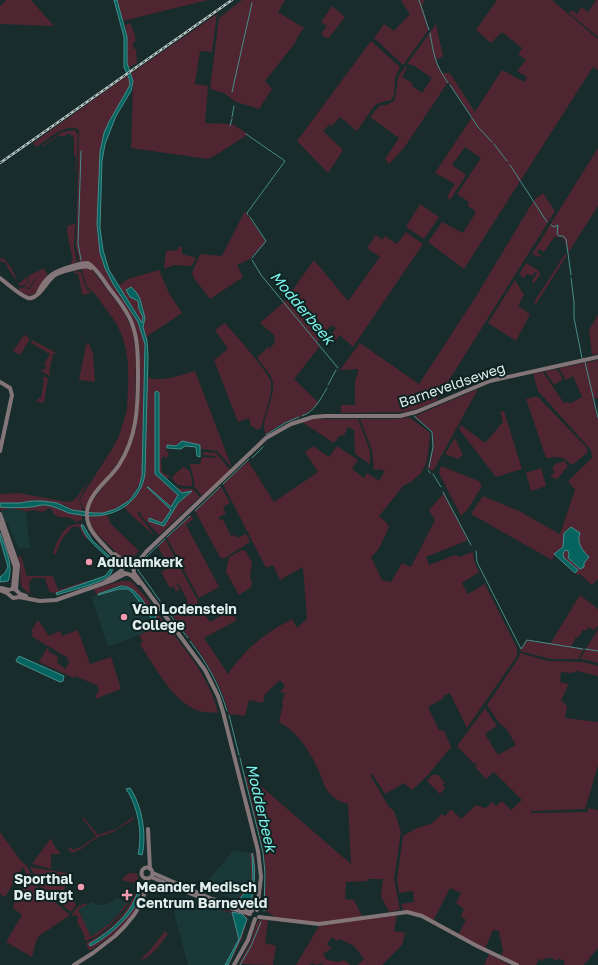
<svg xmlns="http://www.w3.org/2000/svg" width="598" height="965" font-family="'Golos Text',sans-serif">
<rect width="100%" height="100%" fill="#182c2b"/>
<path fill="#1a3837" d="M 9,508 L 26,511 L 30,549 L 24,548 L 19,549 L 7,522 L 5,523 L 1,511 Z
M 124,588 L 130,590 L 133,593 L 149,615 L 150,618 L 153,621 L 157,628 L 108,647 L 91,596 Z
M 234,850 L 250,853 L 252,870 L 251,883 L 236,900 L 202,887 Z
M 183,895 L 182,897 L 185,898 L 186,896 L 204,903 L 204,905 L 232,913 L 239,939 L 225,965 L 188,965 L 174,913 Z
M 117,898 L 126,903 L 124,907 L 110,923 L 90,938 L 78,908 L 93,902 L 98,905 L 105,905 Z"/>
<path fill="#4e2530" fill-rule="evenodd" d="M 6,0 L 31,0 L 54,26 L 0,24 L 0,6 Z
M 117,0 L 208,0 L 123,21 Z
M 242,0 L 285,0 L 278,12 L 304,28 L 298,36 L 295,43 L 265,81 L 272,89 L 259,109 L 236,102 L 224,93 L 210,89 L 219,18 Z
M 403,0 L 425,0 L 422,5 L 429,29 L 403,65 L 374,38 L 384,24 L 394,31 L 410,14 L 401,1 Z
M 497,0 L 552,0 L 598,39 L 598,70 L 593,67 L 464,269 L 428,242 L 442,222 L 463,233 L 476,212 L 467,205 L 469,202 L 457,194 L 481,158 L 465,147 L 452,165 L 466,175 L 450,200 L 447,197 L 455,184 L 435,173 L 472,117 L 448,82 L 404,148 L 389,164 L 385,159 L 399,138 L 370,117 L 379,106 L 389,104 L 395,100 L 398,77 L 406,66 L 407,68 L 402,77 L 412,83 L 412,86 L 422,93 L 432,78 L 413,65 L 407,64 L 436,24 L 443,56 L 436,60 L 436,61 L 442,73 L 450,73 L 475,112 L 502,70 L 524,82 L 527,77 L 517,71 L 526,60 L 518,54 L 522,48 L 502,32 L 491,43 L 476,30 Z
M 596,0 L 598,0 L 598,37 L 569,13 L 572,10 L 577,14 L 581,7 L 588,12 Z
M 332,6 L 345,17 L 328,39 L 321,34 L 327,26 L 321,22 Z
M 217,14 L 212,52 L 200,51 L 195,84 L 208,86 L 205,123 L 232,124 L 248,134 L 221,152 L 208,159 L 131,148 L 133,84 L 130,74 Z
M 130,23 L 135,35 L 135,42 L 133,42 L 134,49 L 136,49 L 137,63 L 128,68 L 127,63 L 127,37 L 125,25 Z
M 371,41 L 400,67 L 395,78 L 394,95 L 391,100 L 379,103 L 374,106 L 357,131 L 340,117 L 335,123 L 334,123 L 332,126 L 330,124 L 323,131 L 343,150 L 328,173 L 297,141 Z
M 128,75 L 130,81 L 129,88 L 109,122 L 104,133 L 100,152 L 97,224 L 97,234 L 105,268 L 113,284 L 138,322 L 145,344 L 142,476 C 135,500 116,517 90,513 L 90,506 L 93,500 L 120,466 L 130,448 L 135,433 L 139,408 L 140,353 L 138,340 L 132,321 L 100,273 L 80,263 L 76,248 L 79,130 C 67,121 46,141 36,147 L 33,143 Z
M 74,130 L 78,134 L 74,222 L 76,171 L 74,167 L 76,167 L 76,156 L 74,156 L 74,137 L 71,136 L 71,134 L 66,134 L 66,136 L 60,136 L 59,135 L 46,144 L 46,146 L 43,145 L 62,132 Z
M 598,148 L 598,206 L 568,253 L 565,242 L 560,236 L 558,238 L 555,236 L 544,252 L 539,249 L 537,253 L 541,255 L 540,257 L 536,256 L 532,254 Z
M 543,193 L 555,211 L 436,401 L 414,410 L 405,412 L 341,413 L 341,405 L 355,405 L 355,379 L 358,374 L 358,369 L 340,370 L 360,343 L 419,384 L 475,298 L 534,200 Z
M 420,204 L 439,217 L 424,239 L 406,227 Z
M 245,211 L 266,242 L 251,257 L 252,258 L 237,265 L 243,277 L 210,299 L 194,278 L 192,273 L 200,254 L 222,256 Z
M 75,224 L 74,248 L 77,261 L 72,265 L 71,261 L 73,260 C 71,250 67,238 67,227 L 69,225 Z
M 406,232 L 423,244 L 353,347 L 340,335 L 335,341 L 330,336 L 336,328 L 331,325 L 317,342 L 320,346 L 294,379 L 319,403 L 304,415 L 278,426 L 266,435 C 258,420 278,396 272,379 C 269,372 262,364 257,358 L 268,347 L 270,349 L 273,344 L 275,345 L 274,335 L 260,323 L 284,302 L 314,260 L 348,301 L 380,257 L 367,248 L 376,235 L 382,240 L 385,236 L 397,244 Z
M 178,247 L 182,247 L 182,254 L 196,258 L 192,266 L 174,265 L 164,269 L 166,251 L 178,250 Z
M 565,254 L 567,255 L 536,304 L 534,302 Z
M 2,258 C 10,262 15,275 18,283 L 20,283 L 28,276 L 27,283 L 21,286 L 19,285 C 15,277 8,271 6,263 L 0,261 L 0,259 Z
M 526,263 L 539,271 L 540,275 L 533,284 L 532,281 L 537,273 L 535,272 L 532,276 L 527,274 L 524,278 L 519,274 Z
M 84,267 L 91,269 L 94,272 L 124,312 L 132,330 L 136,354 L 135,412 L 131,433 L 126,448 L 117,464 L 90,498 L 85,511 L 80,501 L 81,497 L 111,451 L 119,436 L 127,409 L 128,384 L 128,364 L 126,349 L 121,333 L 116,323 L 95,294 L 87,287 L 81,268 Z
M 43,268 L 47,273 L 46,276 L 47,277 L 35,294 L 28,296 L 19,291 L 19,287 L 30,289 L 39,272 L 29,288 L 23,287 L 28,283 L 29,275 L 39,271 Z
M 74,270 L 81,272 L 86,288 L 91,293 L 84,295 L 82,294 L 78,273 L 75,274 Z
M 159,270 L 169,293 L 182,313 L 146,337 L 143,327 L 145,318 L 140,299 L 128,288 L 127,289 C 126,297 133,297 138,301 L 139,309 L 143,317 L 142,323 L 118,286 L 128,279 Z
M 515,280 L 524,295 L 518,306 L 530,314 L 516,341 L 488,323 Z
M 598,315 L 598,354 L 592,355 L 589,330 Z
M 225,323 C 234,333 269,373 271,382 C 273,392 264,417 261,428 L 256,430 L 254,427 L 251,426 L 249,418 L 238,422 L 214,360 L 228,349 L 215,330 Z
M 24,335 L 25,335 L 30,339 L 20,355 L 13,351 Z
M 32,340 L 55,352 L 55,354 L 53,354 L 49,373 L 51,374 L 50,376 L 41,371 L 42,369 L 44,370 L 46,366 L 44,364 L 50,354 L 31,343 Z
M 88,342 L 93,353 L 95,382 L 79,380 L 86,345 Z
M 598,360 L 598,398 L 593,399 L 598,420 L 598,579 L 592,585 L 580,574 L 578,575 L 575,573 L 576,572 L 555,554 L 552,560 L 471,514 L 483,496 L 519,511 L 560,534 L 575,490 L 568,481 L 592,458 L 591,450 L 538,391 L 533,374 L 543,372 L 563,402 L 571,403 L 582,397 L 573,376 L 566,380 L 559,368 Z
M 557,369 L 563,379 L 554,385 L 545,371 Z
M 195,371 L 232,468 L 217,451 L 202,449 L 200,451 L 201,445 L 180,442 L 176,446 L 167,445 L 166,451 L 169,452 L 167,458 L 164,456 L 161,460 L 162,472 L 166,475 L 170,476 L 167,479 L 159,472 L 159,393 L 155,392 L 155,474 L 178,495 L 171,507 L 148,487 L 147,488 L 171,510 L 162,523 L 150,518 L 164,526 L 178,504 L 191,492 L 182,493 L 177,488 L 193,489 L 200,497 L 159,535 L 141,516 L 141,512 L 137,513 L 156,537 L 132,516 L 124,507 C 136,499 143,488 145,474 L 147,377 C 163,383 179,375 195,371 Z
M 45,376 L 48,379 L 44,402 L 42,403 L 36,401 L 39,398 L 41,398 L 44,380 L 42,379 Z
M 478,389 L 433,471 L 427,468 L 433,447 L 432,431 L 416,419 L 415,416 Z
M 534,397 L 538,397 L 587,448 L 587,453 L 572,465 C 561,455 560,457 546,458 L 526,399 Z
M 504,411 L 522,469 L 496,477 L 459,429 L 461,425 L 485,443 L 503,422 L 500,412 Z
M 409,417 L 429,432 L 430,434 L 427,461 L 421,473 L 411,482 L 404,485 L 379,516 L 388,524 L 387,525 L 389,527 L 378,550 L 371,557 L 382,580 L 391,582 L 402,563 L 411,567 L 435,520 L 429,510 L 444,493 L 468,540 L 426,557 L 429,565 L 455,555 L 459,557 L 473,552 L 474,561 L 479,572 L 462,583 L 468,594 L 485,584 L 517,648 L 517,656 L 467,728 L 450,693 L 443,696 L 444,698 L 428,707 L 439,730 L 444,731 L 451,747 L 428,775 L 412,790 L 404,783 L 385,794 L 372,774 L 370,775 L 389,807 L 394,811 L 401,832 L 394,879 L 400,910 L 389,912 L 381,896 L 383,879 L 368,879 L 367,881 L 346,882 L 345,899 L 354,900 L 362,916 L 323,923 L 275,917 L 263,909 L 266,878 L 264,852 L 245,776 L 248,775 L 351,864 L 348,804 C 322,796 326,783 315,763 C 307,747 295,730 279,722 L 283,704 L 282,703 L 285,693 L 280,692 L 285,686 L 280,680 L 265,694 L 263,703 L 249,700 L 245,716 L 229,714 C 219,674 193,644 170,612 L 188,601 L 175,578 L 178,584 L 176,585 L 179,587 L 179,590 L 177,591 L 175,591 L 174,586 L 170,588 L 161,572 L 169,568 L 158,546 L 165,539 L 198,601 L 197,603 L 210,622 L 231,610 L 237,620 L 204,638 L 228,674 C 244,650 266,632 292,619 L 297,628 L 307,619 L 303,567 L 280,580 L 273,565 L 266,568 L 223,484 L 248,461 L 274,502 L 318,472 L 305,452 L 313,446 L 329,457 L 337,446 L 358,460 L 352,469 L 364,478 L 367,473 L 379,481 L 385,471 L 378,469 L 377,470 L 374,470 L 372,450 L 360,419 L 396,419 Z
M 313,419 L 358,419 L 370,451 L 370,464 L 355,454 L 354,430 L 348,427 L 344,435 L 339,436 L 334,443 L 302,422 Z
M 455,438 L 463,455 L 458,459 L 445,454 Z
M 203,452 L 216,453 L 230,470 L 202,496 L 194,486 C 195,477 190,470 190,464 L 200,464 L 202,457 L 216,458 L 214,456 L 203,455 Z
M 564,461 L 568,466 L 557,479 L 550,477 L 555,472 L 552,469 L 555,464 Z
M 441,466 L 479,481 L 482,486 L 468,509 L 461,516 L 439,473 Z
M 183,467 C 192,470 192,478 192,486 C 183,486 175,487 172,477 Z
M 541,468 L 546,486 L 531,491 L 526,473 Z
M 87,483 L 79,499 L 82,508 L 82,511 L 72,510 L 65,505 L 32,501 L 20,503 L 0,503 L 0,494 L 19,493 L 67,502 C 79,501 80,490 87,483 Z
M 221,486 L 230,503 L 223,507 L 226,514 L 219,517 L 220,521 L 223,519 L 231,536 L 235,535 L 237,538 L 246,534 L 250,542 L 223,559 L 220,557 L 195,511 Z
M 39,505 L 56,506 L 69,513 L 82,515 L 82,520 L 76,522 C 69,513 56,523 52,510 L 49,508 L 43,512 L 32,510 L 26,512 L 26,511 L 9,508 L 1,511 L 0,507 L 37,506 Z
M 107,515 L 111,524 L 139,551 L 132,558 L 122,558 L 96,533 L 90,523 L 89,516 Z
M 191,515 L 193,519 L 186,525 L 219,587 L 199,598 L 167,538 Z
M 82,523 L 90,537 L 89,536 L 83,525 L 88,539 L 85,538 L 79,527 L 72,527 L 62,539 L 55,555 L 54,555 L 53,553 C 56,544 62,528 72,525 C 75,524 79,524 82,523 Z
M 242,550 L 246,551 L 252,563 L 250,576 L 252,584 L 250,588 L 239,595 L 226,572 L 229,557 Z
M 21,556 L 27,576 L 53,576 L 58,590 L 86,581 L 88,582 L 55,594 L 55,592 L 52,593 L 49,591 L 45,578 L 33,578 L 29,582 L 30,594 C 16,586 22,579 20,566 C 20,563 19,560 18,557 Z
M 121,581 L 131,581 L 144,595 L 164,622 L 156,626 L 153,621 L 155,620 C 150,610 135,586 123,586 C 115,585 104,592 96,594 L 94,589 Z
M 580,595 L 598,609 L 598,626 L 594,630 L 588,627 L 586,631 L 583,630 L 578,638 L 576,637 L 571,647 L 584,649 L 578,659 L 551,659 L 520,651 L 526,640 L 550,644 Z
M 38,620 L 49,636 L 59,631 L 60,631 L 62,636 L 78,630 L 90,664 L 111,657 L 121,689 L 95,699 L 97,693 L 99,691 L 97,685 L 75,676 L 74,678 L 39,662 L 47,648 L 49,649 L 48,651 L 58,657 L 57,662 L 65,669 L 70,662 L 67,660 L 68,658 L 31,636 L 33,633 L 31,631 Z
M 166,624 C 186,651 210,678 218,713 C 212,712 205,713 199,711 C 173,702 156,668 141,646 L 140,644 L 143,642 L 139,635 Z
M 598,629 L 598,663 L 592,661 L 580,659 Z
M 520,653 L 548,661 L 583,662 L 598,666 L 598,676 L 577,671 L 572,673 L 561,672 L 560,682 L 568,684 L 567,688 L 561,700 L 567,706 L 565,718 L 598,722 L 598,766 L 585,809 L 531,811 L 531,813 L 587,812 L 589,808 L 598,810 L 598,948 L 584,965 L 564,965 L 565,962 L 559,958 L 557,961 L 549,957 L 547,959 L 544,958 L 542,961 L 539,959 L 536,965 L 518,965 L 501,956 L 503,951 L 499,931 L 493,930 L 485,949 L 458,935 L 466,920 L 461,916 L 464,909 L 456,903 L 461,893 L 450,888 L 433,921 L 421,915 L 403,910 L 401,904 L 414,902 L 413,891 L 399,893 L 397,879 L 403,836 L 417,828 L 431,824 L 442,814 L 445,816 L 451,809 L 461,819 L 476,805 L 486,808 L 492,802 L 496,806 L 502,801 L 511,810 L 522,800 L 494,772 L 486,779 L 475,767 L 477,764 L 475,763 L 474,764 L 457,746 L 485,708 L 497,726 L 485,734 L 498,755 L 516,745 L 506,728 L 500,724 L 487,705 L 518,659 Z
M 432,775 L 438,775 L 445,783 L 443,785 L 445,788 L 440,794 L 427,781 Z
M 83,817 L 98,835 L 118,828 L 133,817 L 134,819 L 113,832 L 96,838 L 81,849 L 72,853 L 68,849 L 71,847 L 72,850 L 81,847 L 96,836 L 82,818 Z
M 0,832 L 21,861 L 27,866 L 38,888 L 70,915 L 39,936 L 36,941 L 32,957 L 6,942 L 22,915 L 14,909 L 13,905 L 28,878 L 23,867 L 5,897 L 0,894 Z
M 51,838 L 55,847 L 61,854 L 51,854 L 51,869 L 32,864 Z
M 250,853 L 252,853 L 253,883 L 237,901 L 247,904 L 254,884 L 252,853 L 254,853 C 257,870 255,886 252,904 L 248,907 L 233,902 L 233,900 L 236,900 L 251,883 L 251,860 L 250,858 Z
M 30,867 L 67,873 L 64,894 L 71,895 L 76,905 L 71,912 L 40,887 Z
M 130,873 L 137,873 L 138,878 L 137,883 L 123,881 L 123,877 Z
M 139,884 L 141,885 C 141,889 141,893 140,897 C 135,921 109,939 89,951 L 86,943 C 111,932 130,910 139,884 ZM 139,891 C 142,909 105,940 90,946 L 89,945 C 105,934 121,923 132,906 C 134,901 136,895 139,891 Z
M 121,899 L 128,904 C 117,919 103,936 85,941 L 84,938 L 85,937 L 78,923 L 77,924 L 78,917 L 76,915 L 73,916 L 72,914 L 77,907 L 86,903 L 87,905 L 78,909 L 91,937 L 110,923 L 118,915 L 126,903 Z
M 211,906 L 245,915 L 248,918 L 242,939 L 229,965 L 225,965 L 239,939 L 232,913 L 210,907 Z
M 397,914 L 394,931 L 405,933 L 402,945 L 382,965 L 357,965 L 364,959 L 354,946 L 340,939 L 337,941 L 332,937 L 327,944 L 332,948 L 323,954 L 327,960 L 339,962 L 344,960 L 351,965 L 323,965 L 322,963 L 316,965 L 313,963 L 309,965 L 296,965 L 319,926 Z
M 260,920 L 268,920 L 265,943 L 276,946 L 273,965 L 242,964 L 238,965 L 250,943 L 257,922 Z
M 165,931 L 168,934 C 160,944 152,958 140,960 L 150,950 Z
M 489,954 L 510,965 L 484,965 Z"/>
<path fill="#066460" stroke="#478d8a" d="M 114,0 L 117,0 L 127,37 L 127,63 L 133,81 L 131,91 L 116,116 L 105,144 L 102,161 L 100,228 L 103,250 L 109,270 L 142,323 L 143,317 L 139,309 L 138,301 L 130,297 L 126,290 L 131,287 L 136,292 L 140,299 L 145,318 L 143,327 L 147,341 L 148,356 L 145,474 C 140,505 111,520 81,515 C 77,514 72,514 69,513 C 61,510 55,506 46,505 C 42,505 40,505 37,506 C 29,508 8,508 0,507 L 0,503 L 20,503 L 32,501 L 43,501 L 57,503 L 72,510 L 93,513 L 103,513 L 116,509 L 130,500 L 139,487 L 142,476 L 145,344 L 138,322 L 113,284 L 105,268 L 100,253 L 97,224 L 100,152 L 104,133 L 109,122 L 130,85 L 129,78 L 124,67 L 124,37 Z
M 157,391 L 159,393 L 159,472 L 182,493 L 192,491 L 178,503 L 164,526 L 149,521 L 149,518 L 162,523 L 171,510 L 147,487 L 148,487 L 171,507 L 178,495 L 155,474 L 155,392 Z
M 182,441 L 200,445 L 200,457 L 197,456 L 196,447 L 185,446 L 181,449 L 167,448 L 167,445 L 176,446 Z
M 81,525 L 83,525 L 92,540 L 113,560 C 113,565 113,571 110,575 C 103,583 68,591 57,595 L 56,593 L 105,576 L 110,570 L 111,561 C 100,549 86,541 81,525 Z
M 571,527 L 580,533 C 576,543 583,551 589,557 L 584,563 L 584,567 L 580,569 L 568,558 L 569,554 L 568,551 L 565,550 L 563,554 L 564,558 L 578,570 L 575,573 L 554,554 L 563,547 L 564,533 Z
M 0,533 C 5,547 14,565 8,581 L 0,582 L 0,577 L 5,573 L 8,567 L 0,539 Z
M 121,586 C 136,586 144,603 151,613 L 156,615 L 155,620 L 152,620 L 149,615 L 133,593 L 128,589 L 119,589 L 98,595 L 98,594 Z
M 19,656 L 64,676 L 63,681 L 60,682 L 17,662 L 16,660 Z
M 130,788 C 142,805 147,836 142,855 L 138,854 C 143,834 138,806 126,789 Z
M 252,853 C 256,865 255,891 250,903 L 247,904 L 237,902 L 253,883 Z
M 139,891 C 142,909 105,940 90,946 L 89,944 C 106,934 122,922 132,905 C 134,901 136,895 139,891 Z
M 232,912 L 242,914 L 247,919 L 240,939 L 228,965 L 225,965 L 239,939 Z"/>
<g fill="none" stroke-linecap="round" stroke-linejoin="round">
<path stroke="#478d8a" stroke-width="1" d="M 419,0 L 429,30
M 430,33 C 434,56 435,64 448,83
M 450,85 L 478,127 L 492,142
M 232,92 L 252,3
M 232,117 L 234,106
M 230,126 L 232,119
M 246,134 L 285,161 L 247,213 L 248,215
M 494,144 L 507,161
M 81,151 L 78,244 L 81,260
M 510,165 L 547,222
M 250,217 L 266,241 L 252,258
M 551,225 L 554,227 L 558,225 L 557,234 L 559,236 L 563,236 L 566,239 L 571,275
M 252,260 L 261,275 L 338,368
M 571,278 L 574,302 L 574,318 L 582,358
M 585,362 L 598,418
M 328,385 L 336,370
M 302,416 C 314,412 320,400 327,388
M 414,416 L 432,432 L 433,447 L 429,467
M 266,435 L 285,423 L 299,417
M 252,458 L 263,447
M 428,470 L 430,473
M 433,474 L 441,487
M 223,484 L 249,459
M 443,492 L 471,545
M 195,511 L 220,487
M 167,537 L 190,516
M 476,551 L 477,562 L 521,649 L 527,640 L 583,649
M 144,559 L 165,539
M 141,563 L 138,570 L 160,601
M 162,603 L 174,620
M 177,624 L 188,638
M 190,641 C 208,665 218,682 227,711
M 585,649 L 598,651
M 229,715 L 239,755
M 240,758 L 263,852 L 265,873 L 264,911
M 240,965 L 251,946 L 261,922"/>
<path stroke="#847578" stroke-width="4" d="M 0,278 C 6,283 21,296 28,298 C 39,300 47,280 55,275 C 61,271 70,270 76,268 C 82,267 86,265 91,268
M 37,295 C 46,274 55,271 76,265 C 79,264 84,263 87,263 C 94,265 105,282 109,288 C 117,298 126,309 131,321 C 138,338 138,356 138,375 C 138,407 137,437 119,465 C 109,480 89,493 87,512 C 85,535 111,548 122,566
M 0,382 L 10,388 L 12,395 L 0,451
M 0,514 L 18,565 L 16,588
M 0,523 L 15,567 L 13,588
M 115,554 L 126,563
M 134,567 L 146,552 L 266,438 L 291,424 L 313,417 L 325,416 L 400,416 L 416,412 L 490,381 L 598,357
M 124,573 L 131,575 L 139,583
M 104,583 L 121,571 L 124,564 L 129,562 L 133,564 L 134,573 L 205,670 L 218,696 L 223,712 L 258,851 L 261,877 L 257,910
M 1,588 L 9,590 L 14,588 L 20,594 L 26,596
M 0,590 L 7,593 L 13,598 L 19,597 L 40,601 L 56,600 L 113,580 L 125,574
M 148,829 L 150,869
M141.5 873a5.5 5.5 0 1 1 11 0a5.5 5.5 0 1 1-11 0Z
M 153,873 L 212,899 L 252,911
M 151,877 L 211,902 L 250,914
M 259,917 L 319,924 L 407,912 L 422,916 L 477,946 L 517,965
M 74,965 L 93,953 L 115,936 L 125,926 L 134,915 L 141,904 L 146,888 L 148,879
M 234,965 L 248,940 L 255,919"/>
<defs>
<path id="rail" d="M 0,163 L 232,0"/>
</defs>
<use href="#rail" stroke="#bac7c6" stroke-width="2.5"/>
<use href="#rail" stroke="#0e2321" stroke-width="1" stroke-dasharray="3" stroke-linecap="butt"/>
</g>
<g fill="#f29ab0" stroke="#0e2321" stroke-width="1.5">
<circle cx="89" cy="562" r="4"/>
<circle cx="124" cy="617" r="4"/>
<circle cx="81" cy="887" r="4"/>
<path d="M125 889h4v4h4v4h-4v4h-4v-4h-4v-4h4z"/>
</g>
<g text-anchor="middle" stroke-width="4" stroke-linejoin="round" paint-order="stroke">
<g font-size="14" fill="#e0eceb" stroke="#0e2321">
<text transform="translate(452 385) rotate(-19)" y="5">Barneveldseweg</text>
</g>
<g font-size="14" font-weight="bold" fill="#e0eceb" stroke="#0e2321" text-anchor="start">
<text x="97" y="567">Adullamkerk</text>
<text x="132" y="614">Van Lodenstein<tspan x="132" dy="16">College</tspan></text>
<text x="73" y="884" text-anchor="end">Sporthal<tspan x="73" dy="16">De Burgt</tspan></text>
<text x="136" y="892">Meander Medisch<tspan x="136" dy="16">Centrum Barneveld</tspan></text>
</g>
<g font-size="15" font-style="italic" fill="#7cf0e9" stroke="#0e2321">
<text transform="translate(302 308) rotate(50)" y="5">Modderbeek</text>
<text transform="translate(261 808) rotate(77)" y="5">Modderbeek</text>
</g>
</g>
</svg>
